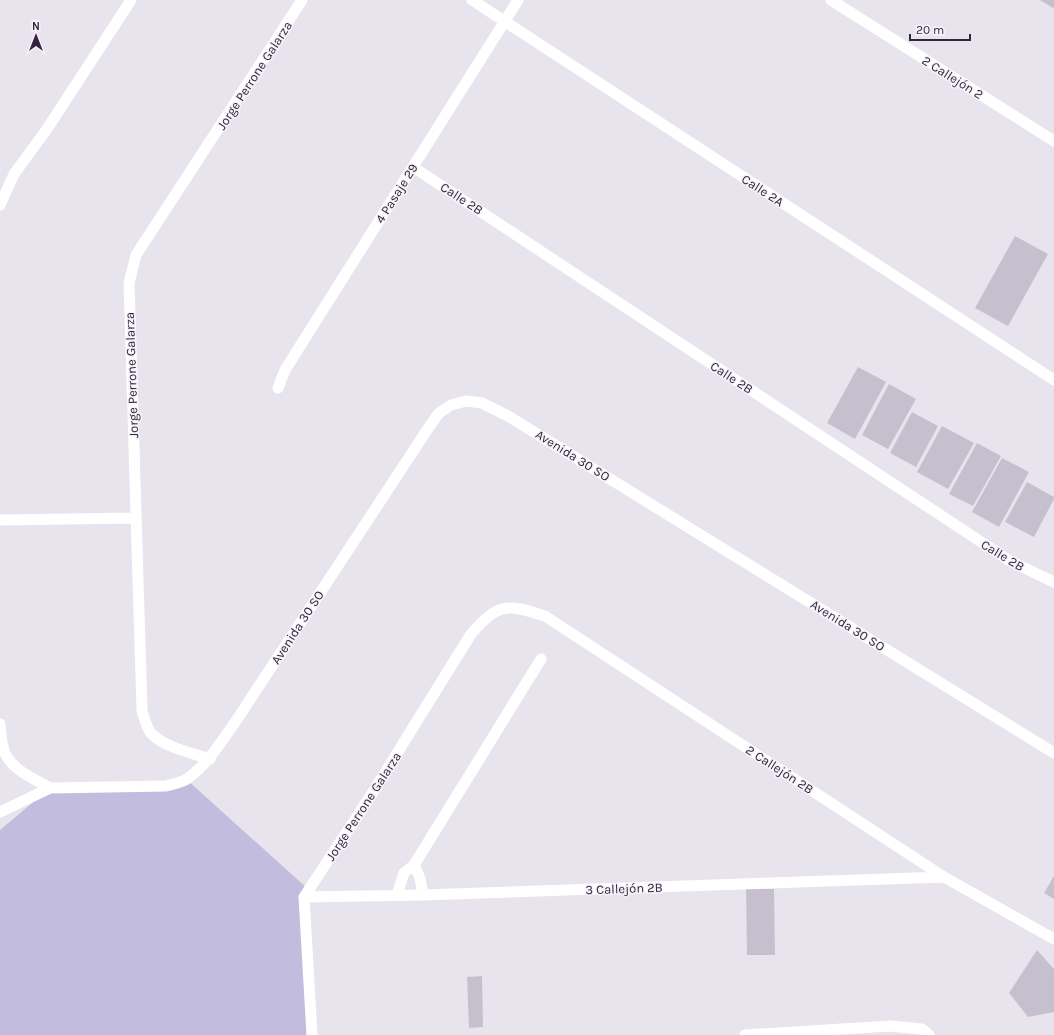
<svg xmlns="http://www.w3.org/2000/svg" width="1054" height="1035" font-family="Karla,sans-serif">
<rect width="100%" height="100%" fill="#e8e4ed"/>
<path fill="#c2bdde" d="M 186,779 L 309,890 L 313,1035 L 0,1035 L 0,830 L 50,788 L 166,786 Z"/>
<path fill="#c6c0ce" d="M 1040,0 L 1054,0 L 1054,7 L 1053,8 Z
M 1015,236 L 1048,254 L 1008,326 L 975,308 Z
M 858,367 L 886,382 L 855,439 L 827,423 Z
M 889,384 L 916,399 L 888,449 L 862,435 Z
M 912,412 L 938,426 L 916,467 L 890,453 Z
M 942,426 L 974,443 L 948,489 L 917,472 Z
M 977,443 L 1001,456 L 973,506 L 949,494 Z
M 1002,458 L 1029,472 L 999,527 L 972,512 Z
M 1027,482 L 1054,497 L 1054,499 L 1034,537 L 1005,522 Z
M 1054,876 L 1054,899 L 1044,893 Z
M 746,889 L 774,889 L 775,955 L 747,955 Z
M 1037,950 L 1054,969 L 1054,1012 L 1028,1017 L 1009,993 Z
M 482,976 L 483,1027 L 469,1028 L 467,977 Z"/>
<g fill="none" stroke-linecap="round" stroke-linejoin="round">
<path stroke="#fff" stroke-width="11" d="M 472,0 L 1054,380
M 831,0 L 1054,141
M 413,167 L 1010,561 L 1054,582
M 0,205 L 14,174 L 47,129 L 131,0
M 278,388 L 285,370 L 518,0
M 0,520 L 135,518
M 0,724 C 1,734 1,746 6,755 C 14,771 35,779 50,788
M 210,759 C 192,753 162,747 150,732 C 146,725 144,718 142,711 L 129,283 L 136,255 L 302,0
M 0,812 L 50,788 L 166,786 C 173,784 180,783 187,779 C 208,764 221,742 236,721 L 429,427 L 439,413 L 451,405 L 466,401 L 482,403 L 508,416 L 1054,753
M 414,865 L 420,878 L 423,895
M 397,895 L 404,873 L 414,865 L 541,659
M 304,897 L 423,895 L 944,877
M 312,1035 L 304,897 L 373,792 L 471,634 C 499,602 507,604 545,616 L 944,877 L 1054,939
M 745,1035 L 890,1026 L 922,1029 L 929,1035"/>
</g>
<g text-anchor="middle" stroke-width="3" stroke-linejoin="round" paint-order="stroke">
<g font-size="13" fill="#34233f" stroke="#f6f4fa">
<text transform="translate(254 75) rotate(-57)" y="5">Jorge Perrone Galarza</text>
<text transform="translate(953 77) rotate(32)" y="5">2 Callejón 2</text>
<text transform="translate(763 190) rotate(33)" y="5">Calle 2A</text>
<text transform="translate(396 193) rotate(-58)" y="5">4 Pasaje 29</text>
<text transform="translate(462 198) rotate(33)" y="5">Calle 2B</text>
<text transform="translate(131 375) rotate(-92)" y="5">Jorge Perrone Galarza</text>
<text transform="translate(732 377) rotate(33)" y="5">Calle 2B</text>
<text transform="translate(573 455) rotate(32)" y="5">Avenida 30 SO</text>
<text transform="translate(1003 555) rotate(31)" y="5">Calle 2B</text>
<text transform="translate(848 625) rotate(32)" y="5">Avenida 30 SO</text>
<text transform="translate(297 627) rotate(-57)" y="5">Avenida 30 SO</text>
<text transform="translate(780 769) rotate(33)" y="5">2 Callejón 2B</text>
<text transform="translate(363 806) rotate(-57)" y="5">Jorge Perrone Galarza</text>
<text transform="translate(624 888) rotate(-2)" y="5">3 Callejón 2B</text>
</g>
</g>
<g transform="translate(36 36)" stroke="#f6f4fa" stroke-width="3" paint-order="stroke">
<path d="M0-3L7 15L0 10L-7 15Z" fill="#34233f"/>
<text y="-6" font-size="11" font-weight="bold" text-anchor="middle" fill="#34233f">N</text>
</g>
<path d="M910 34v6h60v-6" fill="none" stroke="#34233f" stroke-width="2"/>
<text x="916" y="34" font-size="12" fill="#34233f" stroke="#f6f4fa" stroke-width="3" paint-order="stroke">20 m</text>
</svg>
